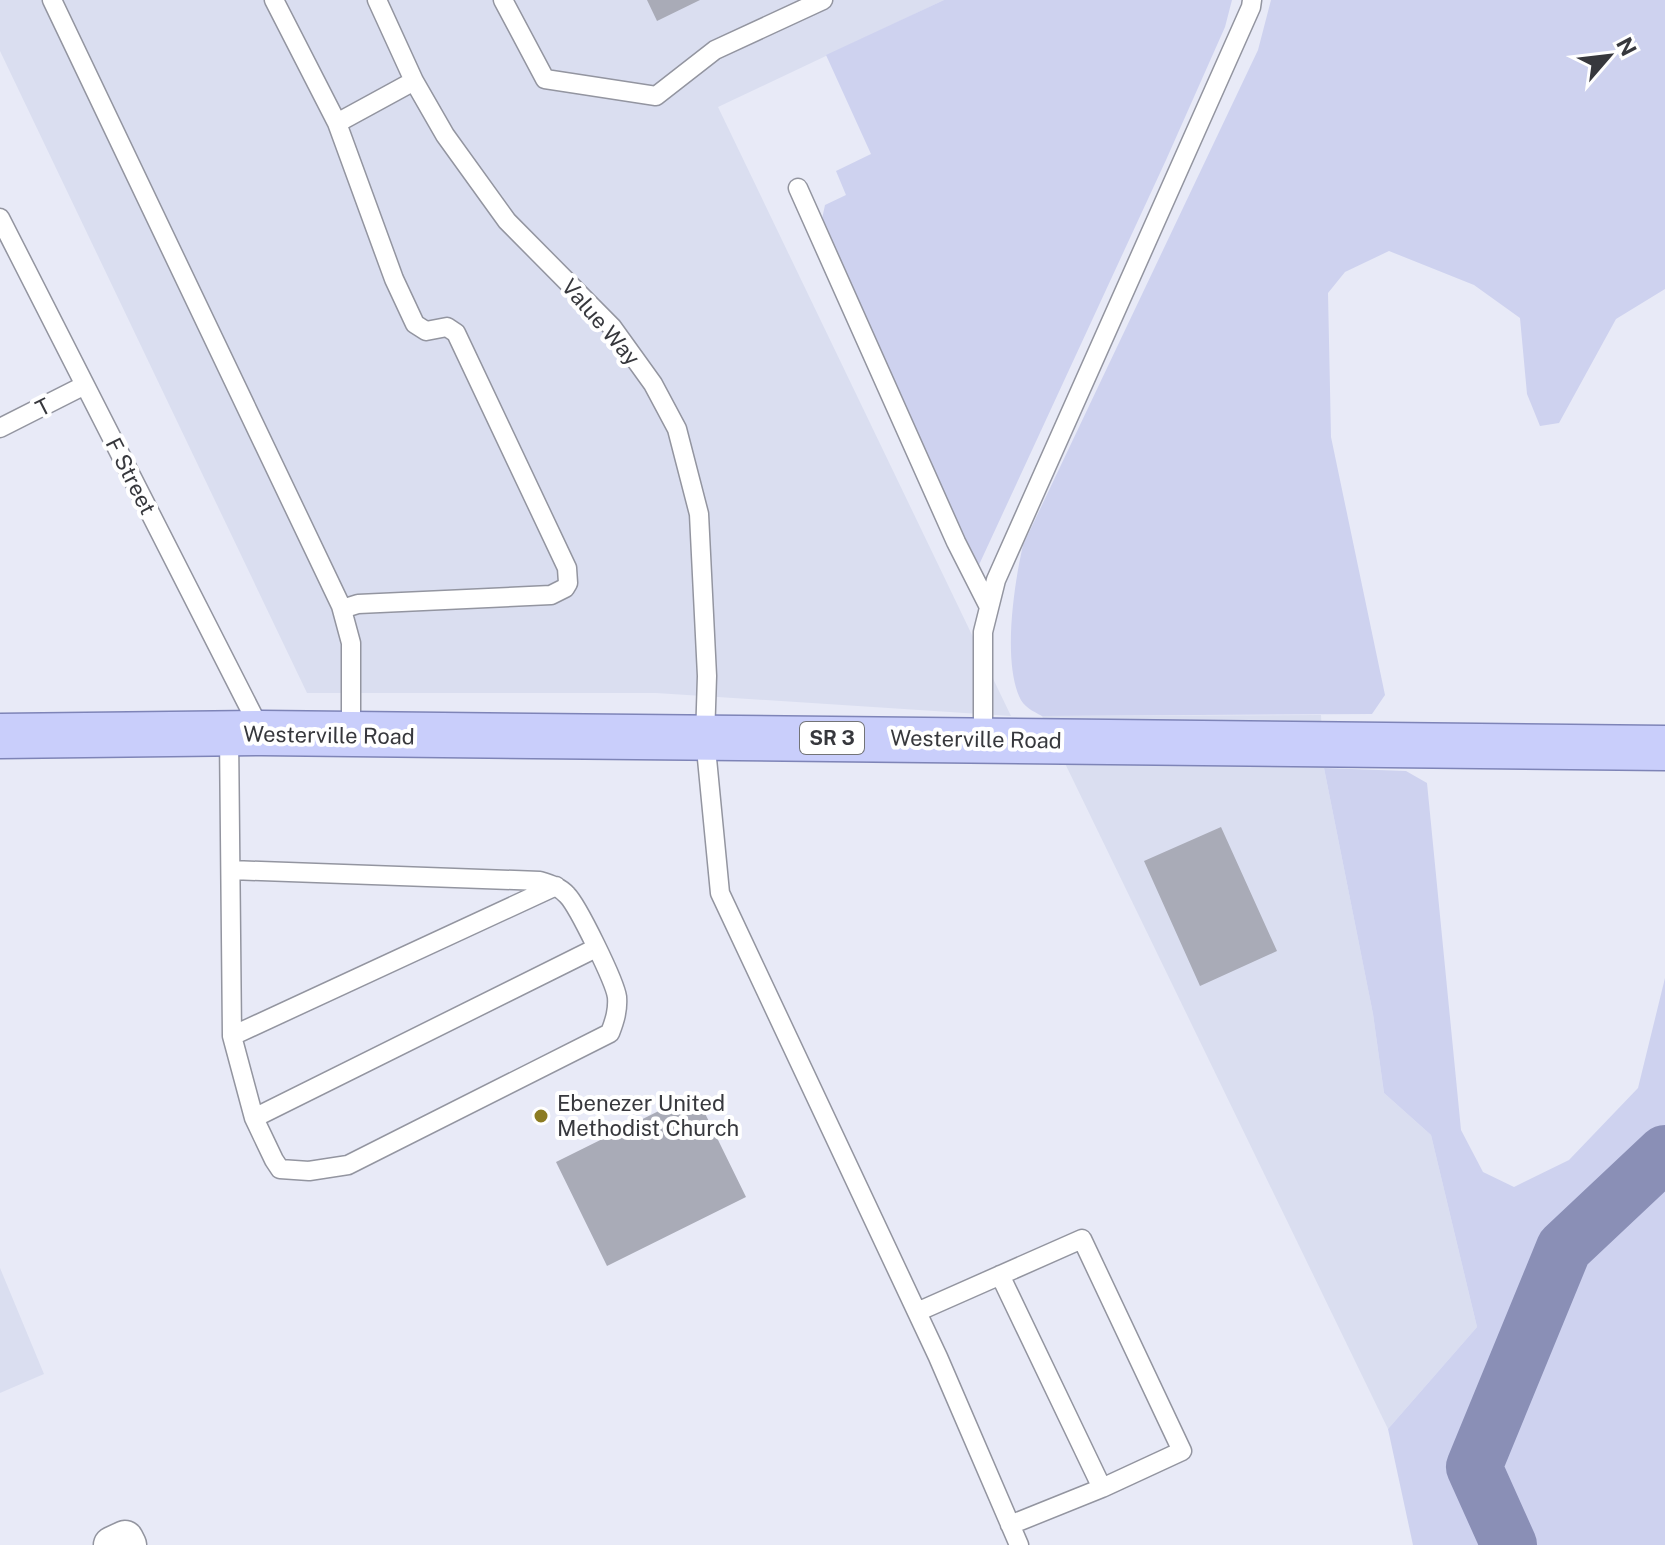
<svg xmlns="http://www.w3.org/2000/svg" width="1665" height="1545" font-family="'Public Sans',sans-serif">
<rect width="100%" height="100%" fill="#e8eaf7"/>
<path fill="#dadef0" d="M 0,0 L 944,0 L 718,107 L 1011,716 L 656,693 L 307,693 L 0,51 Z
M 1321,715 L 1324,768 L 1373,1014 L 1384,1093 L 1431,1135 L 1477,1327 L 1388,1429 L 1042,716 Z
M 0,1268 L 44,1374 L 0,1393 Z"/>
<path fill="#ced2ef" d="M 944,0 L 1232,0 L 1225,27 L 1166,160 L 978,567 L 822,219 L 825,205 L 846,195 L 836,171 L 871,154 L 826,55 Z
M 1271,0 L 1665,0 L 1665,289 L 1616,319 L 1559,423 L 1540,426 L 1527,394 L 1520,318 L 1474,285 L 1389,251 L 1345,272 L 1328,293 L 1331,437 L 1385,695 L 1372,714 L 1042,716 C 1033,711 1023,707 1019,696 C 1003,658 1014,585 1023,545 L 1258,50 Z
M 1324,768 L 1406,771 L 1427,783 L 1461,1130 L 1483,1172 L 1514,1187 L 1569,1160 L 1638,1088 L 1665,978 L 1665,1545 L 1413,1545 L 1388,1429 L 1477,1327 L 1431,1135 L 1384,1093 L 1373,1014 Z"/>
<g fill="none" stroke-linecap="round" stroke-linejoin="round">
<path stroke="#8a8fb6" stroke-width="56" d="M 1509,1545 L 1474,1467 L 1564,1248 L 1665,1153"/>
</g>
<path fill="#a9abb7" d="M 647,0 L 700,0 L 657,21 Z
M 1221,827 L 1277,951 L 1200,986 L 1144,861 Z
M 695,1093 L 746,1197 L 607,1266 L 556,1162 Z"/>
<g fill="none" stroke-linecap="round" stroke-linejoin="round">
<defs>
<path id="lane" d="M 52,0 L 341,606 L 351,643 L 351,734
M 274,0 L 337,123 L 414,81
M 377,0 L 414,81 L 445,135 L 507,221 L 612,327 L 653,384 L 677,429 L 699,514 L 707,676 L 705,738 L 720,893 L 938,1357 L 1019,1545
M 503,0 L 545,79 L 656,96 L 715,50 L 823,0
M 337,123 L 394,279 L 415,324 L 426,331 L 447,327 L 456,333 L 567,568 L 568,583 L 565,588 L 551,595 L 358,604 L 342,609
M 798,188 L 956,542 L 989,607
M 0,218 L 261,731
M 0,428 L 85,385
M 229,734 L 232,1036 L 254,1118 L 274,1160 L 280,1169 L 309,1171 L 348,1165 L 610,1033 C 615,1020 618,1010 617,997 C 615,982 578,906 567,895 C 560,887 550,884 540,881 L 231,870
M 983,739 L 983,632 L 996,580 L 1251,7 L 1252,0
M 232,1036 L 556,886
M 254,1118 L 596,948
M 1000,1275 L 1102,1488
M 917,1312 L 1082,1239 L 1182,1451 L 1102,1488 L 1010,1525"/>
<path id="street" d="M 112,1545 L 125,1539 L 128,1545"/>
<path id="primary" d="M 0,736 L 262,733 L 1665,748"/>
</defs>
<use href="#lane" stroke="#9395a0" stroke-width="21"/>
<use href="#street" stroke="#9395a0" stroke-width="39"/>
<use href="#primary" stroke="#7e84b7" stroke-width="47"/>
<use href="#lane" stroke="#fff" stroke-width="18"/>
<use href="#street" stroke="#fff" stroke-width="36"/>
<use href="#primary" stroke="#c9cefb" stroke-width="44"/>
</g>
<circle fill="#8c7c22" stroke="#fff" stroke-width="3" cx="541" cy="1116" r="8"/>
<g text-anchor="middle" stroke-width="8" stroke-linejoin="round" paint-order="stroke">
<rect fill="#fff" stroke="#737477" stroke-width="2" x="800" y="722" width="64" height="32" rx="6"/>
<g font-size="20" font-weight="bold" fill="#37383d">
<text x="832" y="745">SR 3</text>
</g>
<g font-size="22" fill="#37383d" stroke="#fff">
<text transform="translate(601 322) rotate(49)" y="8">Value Way</text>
<text transform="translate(43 407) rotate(-27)" y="8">T</text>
<text transform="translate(131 476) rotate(63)" y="8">F Street</text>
<text transform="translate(329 735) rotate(1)" y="8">Westerville Road</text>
<text transform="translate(976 739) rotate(1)" y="8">Westerville Road</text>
</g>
<g font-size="22" fill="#37383d" stroke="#fff" text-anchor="start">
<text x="557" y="1111">Ebenezer United<tspan x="557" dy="25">Methodist Church</tspan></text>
</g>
</g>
<g transform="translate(1609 56) rotate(62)" stroke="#ffffff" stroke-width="6" paint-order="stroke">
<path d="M0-6L14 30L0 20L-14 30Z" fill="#37383d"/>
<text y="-12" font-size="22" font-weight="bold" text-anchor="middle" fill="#37383d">N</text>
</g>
</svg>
